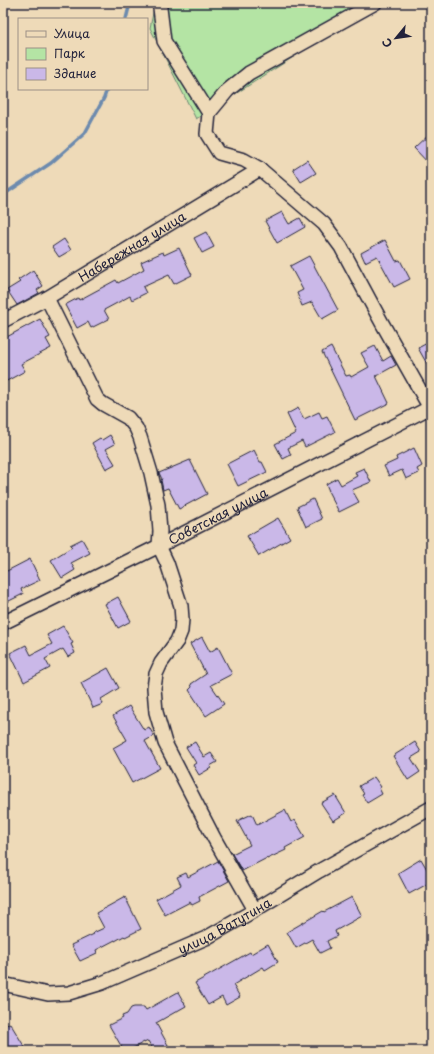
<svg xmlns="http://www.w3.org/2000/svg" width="434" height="1054" font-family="'Playpen Sans',sans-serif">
<rect width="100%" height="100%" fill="#eedab8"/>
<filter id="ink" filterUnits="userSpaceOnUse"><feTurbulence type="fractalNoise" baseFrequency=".025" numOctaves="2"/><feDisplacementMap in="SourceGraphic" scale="8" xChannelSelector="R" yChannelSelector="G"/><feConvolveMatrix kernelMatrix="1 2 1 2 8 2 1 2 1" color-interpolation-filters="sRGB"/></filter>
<g filter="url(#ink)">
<path fill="#b4e4a4" stroke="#6b8370" d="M 155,3 L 378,3 L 196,119 L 150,28 Z"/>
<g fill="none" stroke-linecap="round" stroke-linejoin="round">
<path stroke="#6c8aae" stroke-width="3.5" d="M 126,19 L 130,3
M 3,195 L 51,163 L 85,133 L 104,98 L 107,89"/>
</g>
<path fill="#cab8e8" stroke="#22223b" d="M 431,132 L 431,166 L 414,148 Z
M 307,160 L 316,173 L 301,182 L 293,169 Z
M 282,212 L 289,224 L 300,218 L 305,227 L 277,243 L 265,221 Z
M 206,232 L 214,247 L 202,253 L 194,238 Z
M 64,239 L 71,250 L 59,257 L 52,247 Z
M 385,240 L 396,261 L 400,260 L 410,279 L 394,287 L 377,256 L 365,262 L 361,253 Z
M 179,248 L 192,275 L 174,284 L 169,275 L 143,287 L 146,293 L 132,300 L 130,296 L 104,310 L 109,319 L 91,328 L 88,322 L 77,328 L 65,305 L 78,298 L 79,300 L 116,280 L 118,283 L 144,269 L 141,262 L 163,252 L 164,255 Z
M 309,256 L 338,310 L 322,319 L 312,302 L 302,306 L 297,293 L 303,290 L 290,266 Z
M 33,270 L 43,286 L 37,290 L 39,293 L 17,305 L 7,290 L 20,282 L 18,280 Z
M 40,319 L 50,337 L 46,339 L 51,348 L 21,364 L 25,371 L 3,383 L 3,339 Z
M 431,341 L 431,371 L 418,348 Z
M 375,346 L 383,361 L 391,356 L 396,365 L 376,376 L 389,403 L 355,420 L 322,352 L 331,347 L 346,376 L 350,375 L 351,377 L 369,367 L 361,353 Z
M 298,408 L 304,419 L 319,412 L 322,418 L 327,416 L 335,432 L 305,447 L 302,441 L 288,448 L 291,455 L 283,459 L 275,444 L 296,433 L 287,414 Z
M 110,435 L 115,444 L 106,449 L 115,464 L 106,469 L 92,443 L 100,438 L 102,440 Z
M 414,448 L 422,466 L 417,469 L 419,473 L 406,479 L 402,470 L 389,476 L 384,466 L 397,460 L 396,457 Z
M 254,450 L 260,462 L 262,462 L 267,472 L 238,486 L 227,464 Z
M 190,460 L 207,494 L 179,509 L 168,488 L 163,490 L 161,480 L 162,479 L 159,473 Z
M 364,468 L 371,482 L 352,490 L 359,502 L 339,512 L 328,491 L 329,491 L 326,484 L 337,478 L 341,485 L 357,476 L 355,472 Z
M 313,499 L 322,519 L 306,527 L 297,507 Z
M 278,518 L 290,538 L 259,556 L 247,536 Z
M 82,539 L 90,553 L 71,563 L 75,570 L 62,578 L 51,560 L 72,547 L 70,545 Z
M 30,559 L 40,580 L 21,589 L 23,594 L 3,604 L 3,573 Z
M 118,597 L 131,621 L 118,628 L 105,604 Z
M 63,626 L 73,643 L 71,644 L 75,653 L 68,657 L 63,649 L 45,659 L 50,668 L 24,682 L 10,653 L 26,645 L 31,655 L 52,644 L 47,635 Z
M 202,637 L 210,652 L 218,647 L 232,674 L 211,685 L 224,704 L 206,716 L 189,690 L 192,687 L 191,684 L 206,674 L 190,644 Z
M 108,668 L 119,688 L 101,699 L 103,704 L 93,708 L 81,683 Z
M 129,706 L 144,730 L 149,727 L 154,736 L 145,741 L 160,768 L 132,783 L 113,748 L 127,740 L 113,716 Z
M 195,742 L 204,757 L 211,753 L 217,762 L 210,766 L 211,768 L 199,775 L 193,765 L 196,763 L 186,747 Z
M 415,742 L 421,752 L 411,758 L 420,772 L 408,780 L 393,756 Z
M 374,777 L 381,787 L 379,788 L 382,794 L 367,803 L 362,795 L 364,794 L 359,786 Z
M 335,795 L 346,813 L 333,821 L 321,803 Z
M 285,810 L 291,822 L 295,820 L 305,837 L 285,848 L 286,850 L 267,859 L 267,858 L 242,871 L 232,854 L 250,845 L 237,821 L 252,814 L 257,825 Z
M 421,859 L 431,876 L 431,882 L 409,894 L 398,873 Z
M 218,861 L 229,881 L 199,897 L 200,901 L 192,905 L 190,902 L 165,915 L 156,899 L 181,885 L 177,877 L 186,873 L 188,877 Z
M 125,897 L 141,929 L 125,937 L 124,936 L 115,941 L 115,940 L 96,950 L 97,953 L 80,961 L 71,945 L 94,934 L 93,933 L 104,928 L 96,913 Z
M 352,897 L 362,916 L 335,931 L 337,936 L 327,941 L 330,948 L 320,953 L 312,939 L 296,948 L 287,932 L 323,911 L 324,912 Z
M 268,944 L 278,962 L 265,970 L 263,967 L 233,985 L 240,997 L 226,1005 L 222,997 L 208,1005 L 195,983 L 250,952 L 251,954 Z
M 178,992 L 186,1006 L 156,1023 L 169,1047 L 162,1051 L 154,1051 L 148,1041 L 144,1043 L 144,1042 L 128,1051 L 124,1051 L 109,1025 L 123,1018 L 122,1016 L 127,1014 L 131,1008 L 134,1007 L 144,1007 L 146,1010 Z
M 10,1023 L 27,1051 L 3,1051 L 3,1027 Z"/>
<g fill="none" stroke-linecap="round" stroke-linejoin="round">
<defs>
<g id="minor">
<path d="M 160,3 L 160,8 L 164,41 L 209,113"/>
<path d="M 375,3 L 249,73 L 228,90 L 209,113 L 207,134 L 219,153 L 244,160 L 260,169 L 324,224 L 341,247 L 382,323 L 430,408"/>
<path d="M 47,298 L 97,399 L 103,404 L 128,418 L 136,428 L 140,437 L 151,473 L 158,505 L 160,531 L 159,546 L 167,563 L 181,606 L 182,619 L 181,631 L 177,641 L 161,663 L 156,674 L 154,688 L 156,712 L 165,743 L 214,838 L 255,910"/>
<path id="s1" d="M 3,321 L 47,298 L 260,169"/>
<path id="s2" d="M 3,623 L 159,546 L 431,407"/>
<path id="s3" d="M 3,984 L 48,994 L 69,993 L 102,983 L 206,938 L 255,910 L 319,871 L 431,808"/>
</g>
</defs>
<use href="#minor" stroke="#22223b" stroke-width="16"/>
<use href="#minor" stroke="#eedab8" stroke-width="13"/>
</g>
</g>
<g text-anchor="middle" stroke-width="3.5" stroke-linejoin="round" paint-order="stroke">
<g font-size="13" fill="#22223b" stroke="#eedab8">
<text dy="5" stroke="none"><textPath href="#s1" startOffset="149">Набережная улица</textPath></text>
<text dy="5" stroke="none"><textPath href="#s2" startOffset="240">Советская улица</textPath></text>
<text dy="5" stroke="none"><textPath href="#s3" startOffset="237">улица Ватутина</textPath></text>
</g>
</g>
<rect width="434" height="1054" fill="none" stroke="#eedab8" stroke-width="16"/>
<rect x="8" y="8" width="418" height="1038" fill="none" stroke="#22223b" stroke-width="1.5" filter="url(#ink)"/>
<rect x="18" y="18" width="130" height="72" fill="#eedab8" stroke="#9c9086"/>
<rect x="26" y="31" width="20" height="6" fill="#eedab8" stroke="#9c9086"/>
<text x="54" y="38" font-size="12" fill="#22223b">Улица</text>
<rect x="26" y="48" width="20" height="12" fill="#b4e4a4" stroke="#9c9086"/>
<text x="54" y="58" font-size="12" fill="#22223b">Парк</text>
<rect x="26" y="68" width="20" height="12" fill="#cab8e8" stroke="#9c9086"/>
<text x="54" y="78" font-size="12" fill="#22223b">Здание</text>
<g transform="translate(396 38) rotate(241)" stroke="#eedab8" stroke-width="3" paint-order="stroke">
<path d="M0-3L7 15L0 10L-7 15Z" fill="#22223b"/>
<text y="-6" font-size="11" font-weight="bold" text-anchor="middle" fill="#22223b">С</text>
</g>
</svg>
